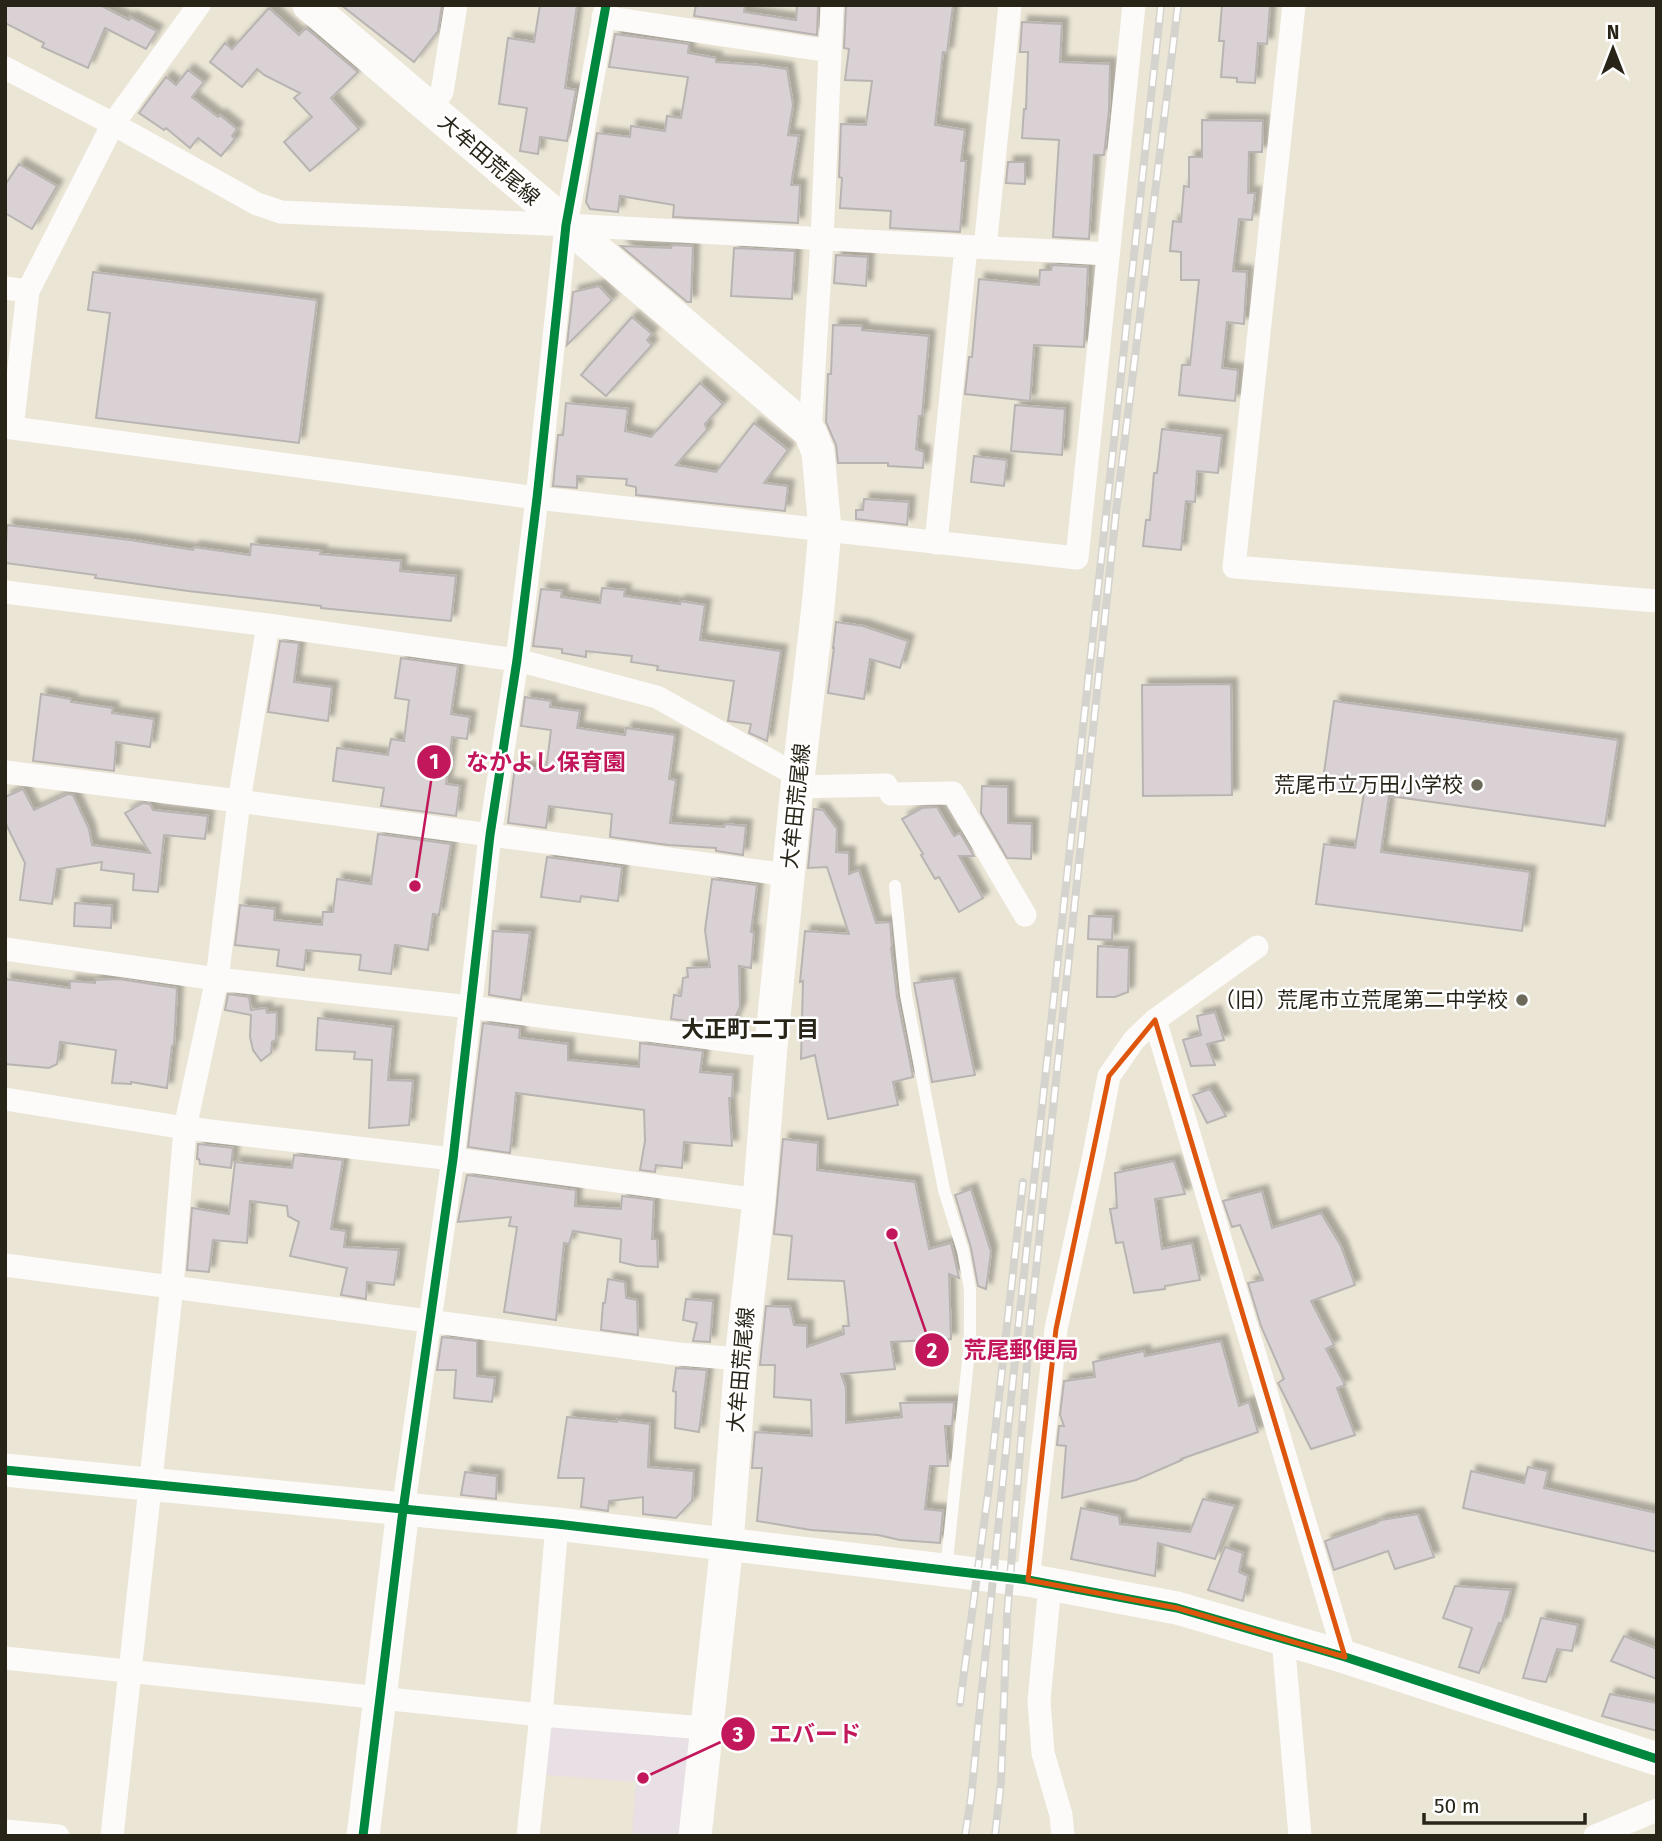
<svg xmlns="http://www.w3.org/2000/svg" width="1662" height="1841" font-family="'Fira Sans','Noto Sans JP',sans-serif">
<defs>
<filter id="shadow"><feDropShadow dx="6" dy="-6" stdDeviation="2" flood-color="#0004"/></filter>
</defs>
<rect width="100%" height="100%" fill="#ebe5d5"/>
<path fill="#e8e0e4" d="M 550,1723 L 699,1734 L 688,1836 L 632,1836 L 636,1782 L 546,1775 Z"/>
<path fill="#d9d1d4" stroke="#b9b4b2" stroke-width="2" filter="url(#shadow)" d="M 5,5 L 100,5 L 129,20 L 130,17 L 157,31 L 146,49 L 105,28 L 88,68 L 42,47 L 44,43 L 5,23 Z
M 341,5 L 442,5 L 438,31 L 414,62 Z
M 540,5 L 577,5 L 565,88 L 576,90 L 567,141 L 540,137 L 538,154 L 520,151 L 527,108 L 499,104 L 508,38 L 534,42 Z
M 696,5 L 745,5 L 744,12 L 796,20 L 797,5 L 818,5 L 817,35 L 694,16 Z
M 846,5 L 953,5 L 947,53 L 943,52 L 935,125 L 965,130 L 961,161 L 966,161 L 960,232 L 890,228 L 891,211 L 840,208 L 842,178 L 839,177 L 841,124 L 866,125 L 872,81 L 845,80 L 849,49 L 844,48 Z
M 1222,5 L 1270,5 L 1267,44 L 1258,43 L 1255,83 L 1237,82 L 1237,78 L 1221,77 L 1224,41 L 1219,41 Z
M 269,8 L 299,35 L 306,28 L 358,72 L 331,98 L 359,129 L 310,171 L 284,142 L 312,117 L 294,98 L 300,93 L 264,75 L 257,69 L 242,87 L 210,62 L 225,43 L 232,49 Z
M 1022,22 L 1062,24 L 1060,62 L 1110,64 L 1109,110 L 1104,155 L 1094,155 L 1089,239 L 1053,237 L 1059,140 L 1022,138 L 1024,109 L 1026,109 L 1028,52 L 1020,52 Z
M 615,34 L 689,44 L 688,53 L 716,58 L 716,62 L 759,65 L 787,69 L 793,105 L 788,135 L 799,136 L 791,185 L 800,185 L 798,223 L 673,217 L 674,205 L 620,196 L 618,212 L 590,209 L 586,202 L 597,133 L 630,137 L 631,126 L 665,131 L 667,116 L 681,118 L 688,77 L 609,67 Z
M 188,70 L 204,82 L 192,97 L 218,117 L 220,115 L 237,129 L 232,136 L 235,139 L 221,156 L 198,138 L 190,148 L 166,128 L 164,130 L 139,113 L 166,77 L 176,85 Z
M 1202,120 L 1263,121 L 1262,152 L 1249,152 L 1248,193 L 1255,193 L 1252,220 L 1239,219 L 1233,271 L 1247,272 L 1244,324 L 1227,322 L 1222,368 L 1238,370 L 1235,401 L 1179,395 L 1182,365 L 1190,365 L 1199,280 L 1181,280 L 1181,252 L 1170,251 L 1173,221 L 1181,222 L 1184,186 L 1189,187 L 1189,157 L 1202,157 Z
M 1008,162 L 1025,162 L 1025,184 L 1006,183 Z
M 19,164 L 57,186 L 32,229 L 5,213 L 5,185 Z
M 672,245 L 693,246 L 691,302 L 687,302 L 621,246 L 671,248 Z
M 734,248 L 795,251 L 792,299 L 731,296 Z
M 836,255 L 868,257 L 866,286 L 834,283 Z
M 1052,265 L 1088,267 L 1084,347 L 1034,345 L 1030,401 L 965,394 L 969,357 L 972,357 L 979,279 L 1039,285 L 1040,270 L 1051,270 Z
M 93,272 L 317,300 L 299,443 L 96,418 L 110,313 L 88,310 Z
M 599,286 L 612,300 L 567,345 L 573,292 Z
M 632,317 L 652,334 L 647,340 L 652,345 L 606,396 L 581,375 Z
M 833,325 L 862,326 L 862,330 L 929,336 L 922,416 L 919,416 L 916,449 L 924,452 L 923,468 L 888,466 L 888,463 L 838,463 L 836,445 L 826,422 L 828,374 L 831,374 Z
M 700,383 L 723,404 L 705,424 L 707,430 L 676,465 L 716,472 L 754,423 L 788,450 L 764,483 L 788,486 L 785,511 L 636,495 L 636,487 L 626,485 L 627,479 L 577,476 L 577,488 L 553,486 L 558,435 L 563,435 L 566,403 L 628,409 L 625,431 L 651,437 Z
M 1015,405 L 1065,409 L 1062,455 L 1011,451 Z
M 1162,429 L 1222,436 L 1218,473 L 1197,471 L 1195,502 L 1186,501 L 1181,550 L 1143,546 L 1146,520 L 1150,520 L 1154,473 L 1157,473 Z
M 974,456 L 1007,460 L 1004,486 L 971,482 Z
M 864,499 L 909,502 L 907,525 L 856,519 L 856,510 L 863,510 Z
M 7,525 L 130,540 L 193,550 L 194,547 L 250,555 L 251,544 L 321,551 L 320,554 L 401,561 L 400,571 L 456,576 L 451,621 L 321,608 L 321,606 L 188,591 L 95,578 L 96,575 L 5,563 Z
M 602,588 L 625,590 L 624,596 L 680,604 L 680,601 L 705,605 L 700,640 L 781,651 L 767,741 L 749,733 L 751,724 L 728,721 L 734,681 L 657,670 L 658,666 L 631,662 L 632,656 L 586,651 L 586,657 L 562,653 L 562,649 L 533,646 L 541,589 L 562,591 L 561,597 L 600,603 Z
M 836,622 L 863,626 L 908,641 L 900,668 L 870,659 L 864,699 L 828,693 L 834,648 L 833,648 Z
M 280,641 L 299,643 L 294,682 L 332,687 L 328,721 L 268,712 Z
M 401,658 L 458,666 L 451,714 L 470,717 L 467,739 L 452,737 L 446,784 L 460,786 L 456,816 L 381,806 L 384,788 L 333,781 L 337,748 L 388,755 L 391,739 L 404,741 L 409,700 L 395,698 Z
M 1231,684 L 1232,795 L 1143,796 L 1142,685 Z
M 41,694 L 71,699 L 71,702 L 113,708 L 112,713 L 154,719 L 150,747 L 116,742 L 114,771 L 33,761 Z
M 525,697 L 551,701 L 550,707 L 580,711 L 577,728 L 625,735 L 626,728 L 675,735 L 669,779 L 676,780 L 670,823 L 724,827 L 725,824 L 746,826 L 743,855 L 716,851 L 716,848 L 668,845 L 610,837 L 612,814 L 549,806 L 546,828 L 508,823 L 515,766 L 546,770 L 551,730 L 521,726 Z
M 1334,701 L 1618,740 L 1605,826 L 1389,796 L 1381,852 L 1530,872 L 1522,931 L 1316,904 L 1324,844 L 1355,848 L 1364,793 L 1322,787 Z
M 982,786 L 1008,787 L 1008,823 L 1032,824 L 1031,859 L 1007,858 L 981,813 Z
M 23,789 L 34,810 L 68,794 L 73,795 L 89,829 L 92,845 L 150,853 L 125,813 L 143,803 L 150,804 L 153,810 L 208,816 L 205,839 L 164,835 L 158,892 L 133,890 L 134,874 L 101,870 L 102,862 L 57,869 L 52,904 L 20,900 L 25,863 L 5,822 L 5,797 Z
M 937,807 L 954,836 L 960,833 L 974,856 L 959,856 L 983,898 L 959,912 L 939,877 L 935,879 L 921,855 L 923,854 L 902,819 L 922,808 Z
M 814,809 L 823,810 L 837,829 L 836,852 L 849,853 L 849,874 L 859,870 L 876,923 L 890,922 L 892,948 L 891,948 L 897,997 L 913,1077 L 893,1082 L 898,1105 L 828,1119 L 815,1055 L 801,1059 L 803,981 L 800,982 L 805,931 L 849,934 L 827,867 L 808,868 Z
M 378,834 L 451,844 L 439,915 L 433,914 L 428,950 L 395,945 L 391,974 L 359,970 L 361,955 L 306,950 L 304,970 L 277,966 L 279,950 L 235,945 L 240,905 L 275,909 L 274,920 L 322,925 L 323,912 L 333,912 L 337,879 L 371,884 Z
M 547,857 L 622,867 L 618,901 L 581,896 L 580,902 L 541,897 Z
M 712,879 L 757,885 L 751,932 L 754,932 L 751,968 L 739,966 L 740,1007 L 731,1027 L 671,1019 L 674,995 L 681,996 L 683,978 L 688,977 L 687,968 L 710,967 L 705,930 Z
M 75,903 L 112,906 L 111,928 L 74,926 Z
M 1089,916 L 1113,917 L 1112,940 L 1088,939 Z
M 493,931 L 530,933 L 521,1000 L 489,995 Z
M 1098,946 L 1129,948 L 1128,992 L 1115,997 L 1097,997 Z
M 954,978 L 975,1075 L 932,1082 L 914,983 Z
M 5,979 L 70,988 L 70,981 L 95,983 L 95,980 L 119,979 L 177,988 L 174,1045 L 172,1046 L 167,1088 L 131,1082 L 131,1084 L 112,1083 L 116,1050 L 60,1042 L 57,1064 L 49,1068 L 5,1064 Z
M 228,994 L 249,997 L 251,1010 L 266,1008 L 267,1013 L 277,1012 L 276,1040 L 272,1042 L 271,1053 L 261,1061 L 253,1050 L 250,1037 L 251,1015 L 225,1010 Z
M 1215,1012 L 1224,1040 L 1207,1044 L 1215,1065 L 1191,1066 L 1183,1040 L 1201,1035 L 1197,1016 Z
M 318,1018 L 393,1027 L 388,1080 L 413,1081 L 409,1125 L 369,1128 L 372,1060 L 354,1059 L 355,1052 L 316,1050 Z
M 483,1023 L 520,1028 L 519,1038 L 568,1044 L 568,1060 L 639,1067 L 640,1043 L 703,1051 L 700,1072 L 733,1075 L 732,1098 L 729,1098 L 732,1146 L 684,1142 L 682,1168 L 656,1165 L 655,1172 L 640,1170 L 645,1141 L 644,1110 L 516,1093 L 510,1153 L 468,1147 Z
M 1210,1089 L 1226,1116 L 1207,1123 L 1193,1095 Z
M 783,1139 L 818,1143 L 817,1170 L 915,1182 L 929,1249 L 951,1243 L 959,1278 L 949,1274 L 951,1339 L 891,1342 L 895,1369 L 841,1374 L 846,1388 L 846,1423 L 902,1417 L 900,1403 L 954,1402 L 952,1426 L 945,1426 L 948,1466 L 930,1466 L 925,1509 L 943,1511 L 940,1543 L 900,1540 L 878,1535 L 811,1530 L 757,1521 L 762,1468 L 752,1468 L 755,1432 L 812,1436 L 811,1400 L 774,1397 L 775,1365 L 760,1365 L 766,1306 L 790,1307 L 794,1325 L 807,1326 L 807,1347 L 844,1334 L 843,1326 L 849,1326 L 844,1281 L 788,1279 L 792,1236 L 774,1234 Z
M 198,1144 L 233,1148 L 231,1168 L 200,1164 L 199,1159 L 197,1159 Z
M 294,1155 L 343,1160 L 331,1229 L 346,1231 L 344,1247 L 399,1250 L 394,1285 L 367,1282 L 366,1299 L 341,1295 L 347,1268 L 290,1256 L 299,1222 L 288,1216 L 287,1206 L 250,1201 L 247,1243 L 213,1240 L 209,1272 L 187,1270 L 192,1208 L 229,1214 L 235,1162 L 292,1168 Z
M 1174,1161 L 1185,1194 L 1155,1199 L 1162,1249 L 1192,1243 L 1200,1280 L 1165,1286 L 1165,1289 L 1134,1293 L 1123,1242 L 1116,1243 L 1110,1209 L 1117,1208 L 1115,1173 Z
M 467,1175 L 576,1190 L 575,1206 L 621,1209 L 622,1196 L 654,1200 L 652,1239 L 657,1239 L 658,1267 L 637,1266 L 620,1262 L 621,1239 L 573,1231 L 569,1244 L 564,1243 L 556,1320 L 504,1312 L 517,1227 L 509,1226 L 511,1217 L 458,1222 Z
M 971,1189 L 991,1252 L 986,1289 L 978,1286 L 971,1248 L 955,1195 Z
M 1262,1191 L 1272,1228 L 1321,1213 L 1341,1246 L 1355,1285 L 1311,1301 L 1334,1345 L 1326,1349 L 1345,1385 L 1337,1388 L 1355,1435 L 1311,1449 L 1278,1383 L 1284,1379 L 1261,1326 L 1248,1283 L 1263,1280 L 1240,1225 L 1232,1227 L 1223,1201 Z
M 608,1279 L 625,1282 L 626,1298 L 637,1300 L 638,1335 L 601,1330 L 603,1303 L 605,1303 Z
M 686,1299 L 713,1301 L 710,1342 L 693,1341 L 697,1323 L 683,1320 Z
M 442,1337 L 477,1341 L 477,1376 L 495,1378 L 492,1402 L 454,1398 L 456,1370 L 437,1370 Z
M 1221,1341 L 1239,1406 L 1249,1402 L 1258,1432 L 1181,1459 L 1182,1460 L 1136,1480 L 1062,1498 L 1066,1446 L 1057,1445 L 1059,1426 L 1064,1426 L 1060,1415 L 1064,1381 L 1095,1377 L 1093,1362 L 1144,1351 L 1145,1356 Z
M 676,1368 L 707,1370 L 699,1432 L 675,1428 L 676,1392 L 673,1391 Z
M 567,1417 L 617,1422 L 617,1420 L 650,1424 L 648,1467 L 694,1471 L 692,1501 L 676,1518 L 643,1514 L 643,1497 L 609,1501 L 608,1511 L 581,1507 L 584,1478 L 558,1478 Z
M 1528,1467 L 1548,1471 L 1544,1488 L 1657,1513 L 1657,1552 L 1463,1508 L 1471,1471 L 1524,1483 Z
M 465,1472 L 497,1476 L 496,1499 L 461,1495 Z
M 1203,1499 L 1235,1506 L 1215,1559 L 1158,1543 L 1155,1576 L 1071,1559 L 1081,1508 L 1119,1516 L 1120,1524 L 1190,1532 Z
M 1418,1514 L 1434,1557 L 1395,1569 L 1388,1551 L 1334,1570 L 1325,1541 L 1376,1523 L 1381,1520 Z
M 1225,1547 L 1243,1553 L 1239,1572 L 1248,1576 L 1243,1601 L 1208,1590 Z
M 1455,1586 L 1511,1590 L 1502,1623 L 1499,1623 L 1479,1673 L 1459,1667 L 1472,1628 L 1443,1618 Z
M 1541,1618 L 1578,1625 L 1572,1651 L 1557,1649 L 1546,1682 L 1523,1678 Z
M 1624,1636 L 1657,1649 L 1657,1679 L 1611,1661 Z
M 1610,1694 L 1657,1703 L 1657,1731 L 1602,1716 Z"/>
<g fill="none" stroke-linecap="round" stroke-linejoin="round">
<path stroke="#fcfbf9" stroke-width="12" d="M 895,886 L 906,995 L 944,1190 L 963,1251 L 970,1289 L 970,1342 L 946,1570"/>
<path stroke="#fcfbf9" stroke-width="23" d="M 1294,5 L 1234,567 L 1657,601
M 603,17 L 830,51
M 5,68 L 113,124 L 257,204 L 281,212 L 566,225 L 1108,254
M 430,109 L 442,92 L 456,5
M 985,248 L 1010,5
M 5,288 L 28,291
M 5,427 L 537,498 L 1077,558 L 1134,5
M 12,428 L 28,291 L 113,124 L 199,5
M 810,432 L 822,239 L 832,5
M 936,543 L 966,247
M 5,592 L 268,625 L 517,660 L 657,697 L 798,776
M 5,772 L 239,801 L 788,875
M 797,787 L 886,785 L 891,794 L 953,793 L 1025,915
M 5,949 L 217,979 L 470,1007 L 771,1046
M 1155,1020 L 1345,1657
M 5,1099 L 185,1128 L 453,1159 L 759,1200
M 5,1265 L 678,1354 L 741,1359
M 403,1510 L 453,1159 L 490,835 L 517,660 L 537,498 L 566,225 L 606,5
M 1028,1580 L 1056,1329 L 1094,1155 L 1109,1076 L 1134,1040 L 1155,1020 L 1257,947
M 1050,1584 L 1039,1701 L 1043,1753 L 1061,1815 L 1063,1836
M 1283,1639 L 1300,1836
M 5,1658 L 541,1715 L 705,1728
M 5,1831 L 58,1836
M 112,1836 L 172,1286 L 185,1128 L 217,979 L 239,801 L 268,625
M 528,1836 L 541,1715 L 557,1524
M 1595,1836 L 1657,1810"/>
<path stroke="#fcfbf9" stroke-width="33" d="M 309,5 L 810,432 L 818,452 L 825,530 L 818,607 L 797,787 L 771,1046 L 759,1200 L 741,1359 L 727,1543 L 695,1836
M 5,1470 L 557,1524 L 1028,1580 L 1177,1608 L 1345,1657 L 1657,1759
M 363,1836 L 403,1510"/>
<defs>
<path id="rail" d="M 960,1703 L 989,1486 L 1023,1182
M 965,1836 L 971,1798 L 1019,1320 L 1161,5
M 995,1836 L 1001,1782 L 1007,1617 L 1030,1327 L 1116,512 L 1178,5"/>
</defs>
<use href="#rail" stroke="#d5d3ce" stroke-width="8"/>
<use href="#rail" stroke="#fff" stroke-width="5" stroke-dasharray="16" stroke-linecap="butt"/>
<defs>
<path id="cycleway" d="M 5,1470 L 557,1524 L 1028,1580 L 1177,1608 L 1345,1657 L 1657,1759
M 363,1836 L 403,1510 L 453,1159 L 490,835 L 517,660 L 537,498 L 566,225 L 606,5"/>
</defs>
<use href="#cycleway" stroke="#fff" stroke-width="13"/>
<use href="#cycleway" stroke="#00873e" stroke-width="9"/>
</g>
<path fill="none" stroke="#de560d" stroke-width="5" stroke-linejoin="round" d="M 1155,1020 L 1345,1657 L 1177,1608 L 1028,1580 L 1056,1329 L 1109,1076 Z"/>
<g fill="#6c685a" stroke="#fff" stroke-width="2.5">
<circle cx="1477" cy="785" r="7"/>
<circle cx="1522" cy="1000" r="7"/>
</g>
<g text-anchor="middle" stroke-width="5" stroke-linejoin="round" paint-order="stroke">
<g font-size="21" fill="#282418" stroke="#fff">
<text transform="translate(489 160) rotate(41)" y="7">大牟田荒尾線</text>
<text transform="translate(796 806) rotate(-84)" y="7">大牟田荒尾線</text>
<text transform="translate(741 1370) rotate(-85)" y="7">大牟田荒尾線</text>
</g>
<g font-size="21" fill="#282418" stroke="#fff" text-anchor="end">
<text x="1463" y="792">荒尾市立万田小学校</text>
<text x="1508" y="1007">（旧）荒尾市立荒尾第二中学校</text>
</g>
<g font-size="23" font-weight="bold" fill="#282418" stroke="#fff">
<text x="750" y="1037">大正町二丁目</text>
</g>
</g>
<path fill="none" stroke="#c2185b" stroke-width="2.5" d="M415 886L434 762M892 1234L932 1350M643 1778L738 1734"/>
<g fill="#c2185b" stroke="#fff" stroke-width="2.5">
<circle cx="415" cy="886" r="7"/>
<circle cx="892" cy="1234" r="7"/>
<circle cx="643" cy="1778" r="7"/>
<circle cx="434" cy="762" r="18"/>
<circle cx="932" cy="1350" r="18"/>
<circle cx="738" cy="1734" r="18"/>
</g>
<g font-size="21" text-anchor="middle" font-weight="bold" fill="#fff">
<text x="434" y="769">1</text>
<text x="932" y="1358">2</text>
<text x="738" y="1742">3</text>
</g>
<g font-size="23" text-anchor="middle" font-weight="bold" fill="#c2185b" stroke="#fff" stroke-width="5" stroke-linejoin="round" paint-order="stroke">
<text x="546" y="770">なかよし保育園</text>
<text x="1021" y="1358">荒尾郵便局</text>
<text x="815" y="1742">エバード</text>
</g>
<rect width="1662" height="1841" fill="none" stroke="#282418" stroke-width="14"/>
<g transform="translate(1613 49)" stroke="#ffffff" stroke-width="5" paint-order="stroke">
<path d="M0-5L12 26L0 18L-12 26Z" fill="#282418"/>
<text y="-10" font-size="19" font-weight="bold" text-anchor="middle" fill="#282418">N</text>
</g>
<path d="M1424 1813v10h161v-10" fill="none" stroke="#282418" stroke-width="3.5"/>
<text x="1434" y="1813" font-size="21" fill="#282418" stroke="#ffffff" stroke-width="5" paint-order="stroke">50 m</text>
</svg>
